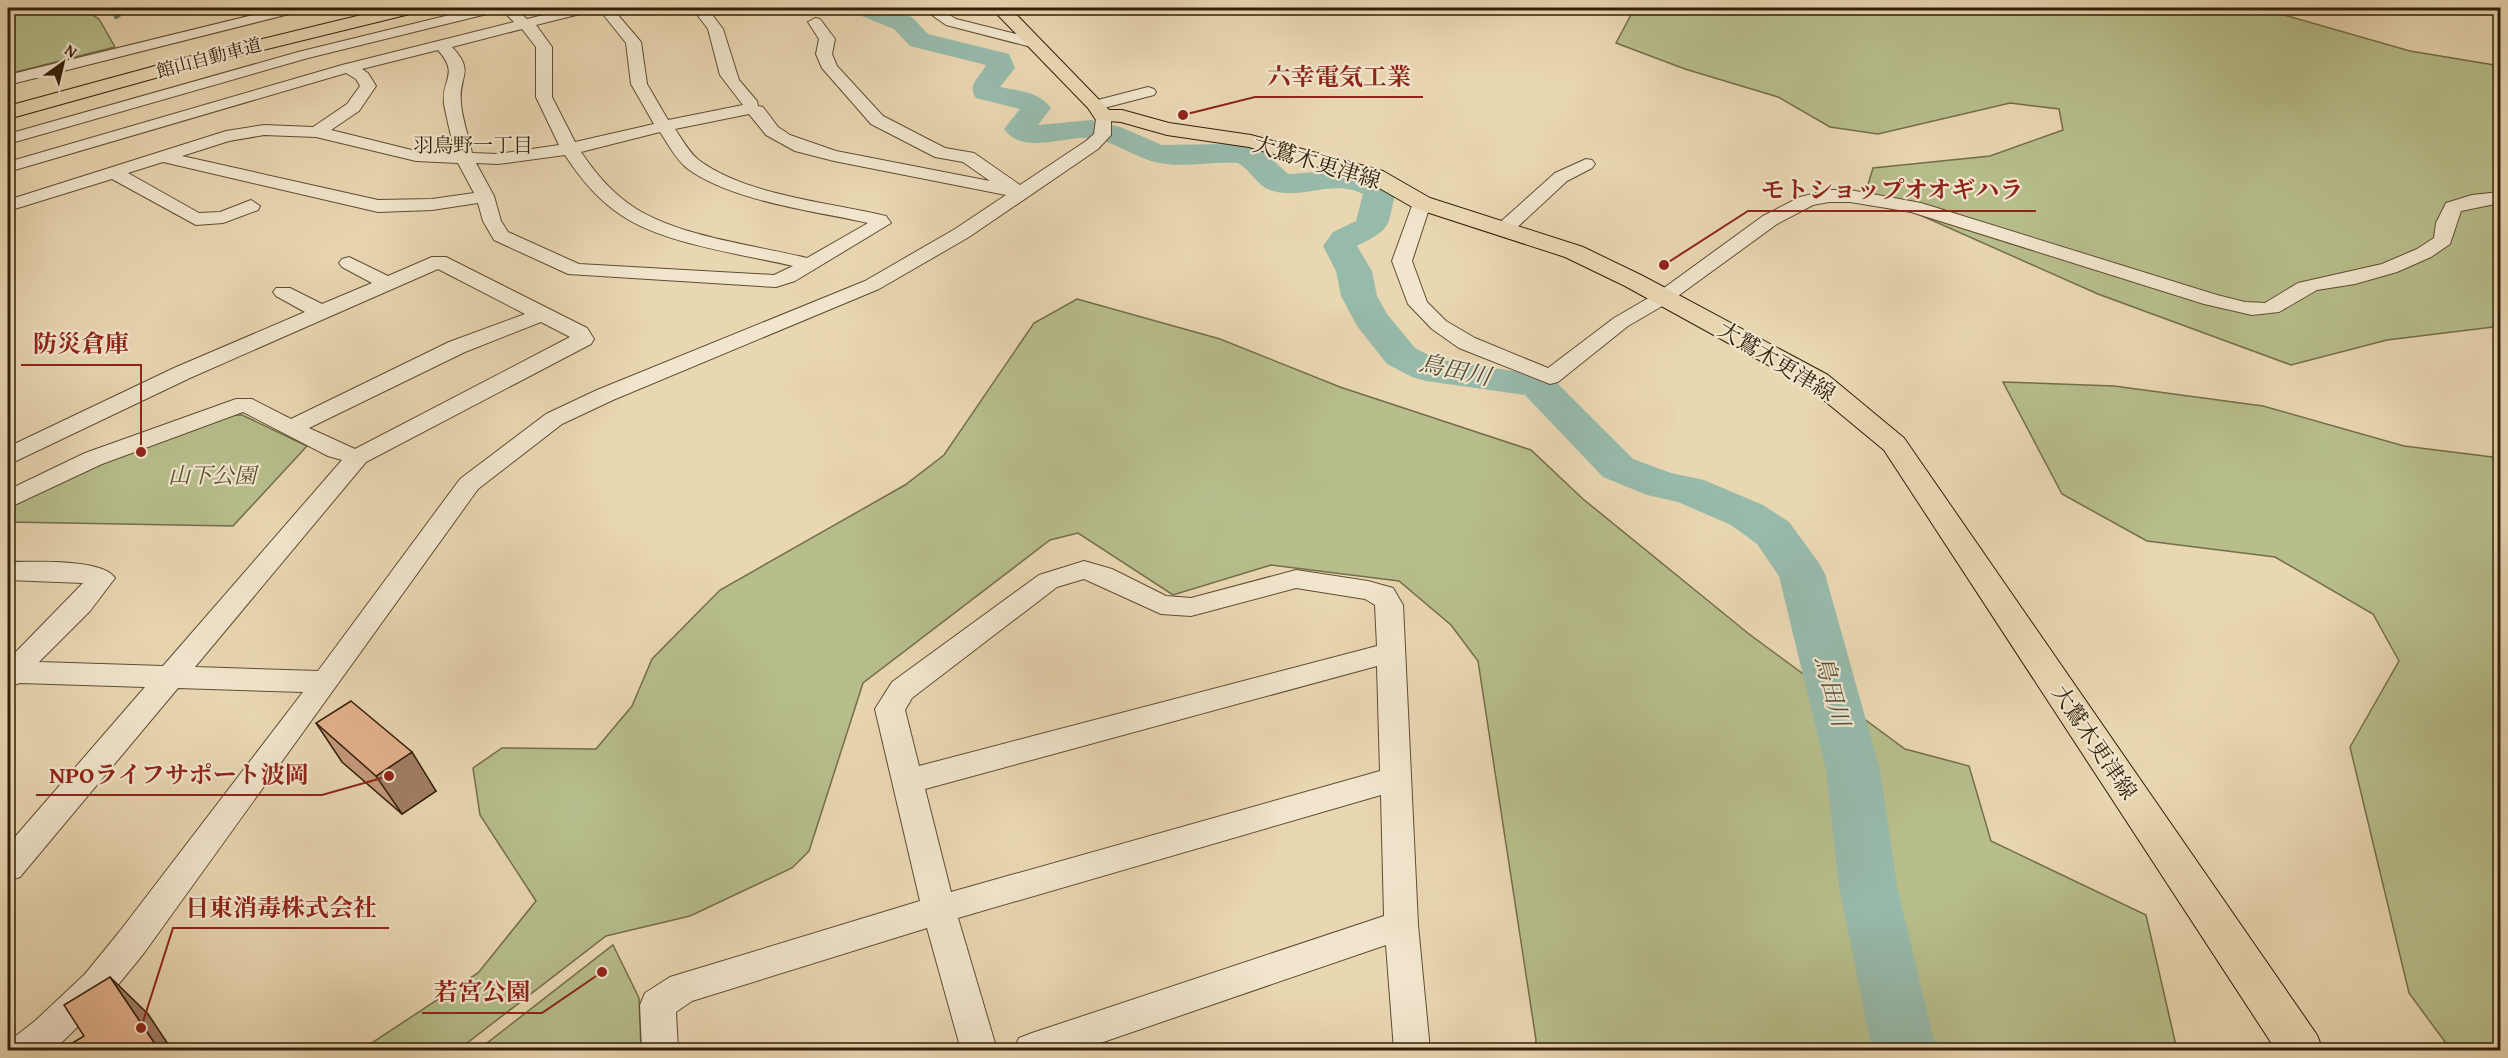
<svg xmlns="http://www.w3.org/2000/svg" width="2508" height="1058" font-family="'Gentium Book Plus','Noto Serif JP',serif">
<rect width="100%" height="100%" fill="#e9d7b2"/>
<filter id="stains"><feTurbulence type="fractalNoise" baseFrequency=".00333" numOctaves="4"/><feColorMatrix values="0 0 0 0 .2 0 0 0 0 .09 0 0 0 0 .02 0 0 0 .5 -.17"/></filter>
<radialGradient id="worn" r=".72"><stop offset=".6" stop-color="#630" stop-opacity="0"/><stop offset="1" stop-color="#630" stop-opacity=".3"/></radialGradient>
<path fill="#b7be8c" stroke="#746e4a" stroke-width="1.5" d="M 8,8 L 82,8 L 99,19 L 115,47 L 8,74 Z
M 1638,8 L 2260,8 L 2410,51 L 2500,66 L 2500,319 L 2493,327 L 2387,340 L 2291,365 L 2098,294 L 1866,191 L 1873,168 L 1990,156 L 2063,130 L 2059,109 L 2010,103 L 1878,134 L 1830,127 L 1778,97 L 1685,69 L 1616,43 L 1633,11 Z
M 1077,299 L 1220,339 L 1340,387 L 1531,450 L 1583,499 L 1749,634 L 1905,749 L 1969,766 L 1991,841 L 2146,915 L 2177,1050 L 1535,1050 L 1536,1040 L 1478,661 L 1451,625 L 1399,581 L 1271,565 L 1173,595 L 1078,533 L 1050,540 L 863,683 L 809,851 L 792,868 L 690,916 L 606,936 L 458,1050 L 361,1050 L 478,973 L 536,901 L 480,815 L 473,768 L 502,748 L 596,749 L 632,706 L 652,659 L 720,590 L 905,485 L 944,455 L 1034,323 Z
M 2003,382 L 2114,386 L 2263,406 L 2404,446 L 2500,458 L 2500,1050 L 2451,1050 L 2409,993 L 2350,747 L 2399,661 L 2373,614 L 2275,557 L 2147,541 L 2062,494 Z
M 226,415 L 242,415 L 307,446 L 233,526 L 8,522 L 8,509 L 66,474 Z
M 613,945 L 639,998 L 641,1050 L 478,1050 Z"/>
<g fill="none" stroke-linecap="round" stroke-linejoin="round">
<path stroke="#6e7c6a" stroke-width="4.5" d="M 116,17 L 129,8"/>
<path fill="#97baab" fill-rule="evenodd" d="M 850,8 L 885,8 L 912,17 L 928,34 L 1009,54 L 1015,68 L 1000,87 C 1019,91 1039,91 1051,108 L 1038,125 L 1091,120 L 1120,127 L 1162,145 L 1226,144 L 1247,147 L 1264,152 L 1288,174 C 1321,174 1373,156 1396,190 C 1387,228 1393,228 1357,246 L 1372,271 L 1377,296 L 1387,314 L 1415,348 L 1436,359 L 1551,377 L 1633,459 L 1671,473 L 1704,480 L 1763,505 L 1789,522 L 1819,563 L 1825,574 L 1880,770 L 1897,886 L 1936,1050 L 1872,1050 L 1839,886 L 1826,770 L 1779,576 L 1757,544 L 1731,525 L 1678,502 L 1647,495 L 1603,477 L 1525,395 L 1426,381 L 1412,377 L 1387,364 L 1357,326 L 1341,296 L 1336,271 L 1323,246 L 1333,232 L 1356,221 L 1363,194 C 1332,178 1301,201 1270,190 C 1256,185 1251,170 1238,163 C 1212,161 1186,168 1160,163 C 1136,159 1115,141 1091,138 C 1065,135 1023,156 1004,129 L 1020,109 L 976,98 C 966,84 981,77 986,65 L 910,46 L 894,29 L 854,13 Z"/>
<defs>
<path id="minor" d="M 281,8 L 303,8 L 301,11 L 8,85 L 8,75 Z
M 478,8 L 501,8 L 499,11 L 308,58 L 8,144 L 8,134 L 298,52 Z
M 572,8 L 594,8 L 592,11 L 536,25 L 552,47 L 552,97 L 575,142 L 654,124 L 631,84 L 626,43 L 598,8 L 612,8 L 641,42 L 647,84 L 668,120 L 743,105 L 720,75 L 708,29 L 692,8 L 707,8 L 723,29 L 739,80 L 757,101 L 758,106 L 763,107 L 778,127 L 790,135 L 836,151 L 990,181 L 963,162 L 935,157 L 871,124 L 822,68 L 816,54 L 819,39 L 808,22 L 815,18 L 820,19 L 835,39 L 832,54 L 837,66 L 883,116 L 945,148 L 974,153 L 1020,185 L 1086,141 L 1094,134 L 1097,112 L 1103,111 L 1111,116 L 1111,135 L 1098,149 L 969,237 L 879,289 L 613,400 L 562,424 L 478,489 L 144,953 L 109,996 L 54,1050 L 8,1050 L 13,1038 L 35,1021 L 85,974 L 120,931 L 303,692 L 178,688 L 20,877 L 8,881 L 8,845 L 145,687 L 20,683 L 8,687 L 8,660 L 83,583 L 8,580 L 8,562 C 31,562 103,558 115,578 L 90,611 L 39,662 L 163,666 L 342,460 L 328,456 L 243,412 L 102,464 L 8,508 L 8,490 L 85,453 L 236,399 L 252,399 L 291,419 L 449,342 L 525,314 L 438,269 L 190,378 L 16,461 L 8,463 L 8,447 L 174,368 L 305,312 L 276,296 L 273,292 L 276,288 L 290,288 L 322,304 L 372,283 L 342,267 L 339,263 L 342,259 L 349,257 L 388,276 L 432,257 L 446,257 L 587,328 L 594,339 L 591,344 L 366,462 L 195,667 L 318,671 L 460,479 L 546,414 L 597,390 L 865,281 L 955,229 L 1006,195 L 834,161 L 795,151 L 766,135 L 749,114 L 675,129 C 682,139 690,154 700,161 C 749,196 828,202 886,216 L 891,223 L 795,281 L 776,287 L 568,274 L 494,240 L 483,221 L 478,203 L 432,210 L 378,212 L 163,162 L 128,173 L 199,213 L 220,212 L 251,200 L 260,206 L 258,210 L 223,223 L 196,225 L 112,179 L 8,211 L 8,200 L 226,131 L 264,125 L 313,127 L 347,104 L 360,86 L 356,79 L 346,73 L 8,172 L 8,162 L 342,65 L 514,22 L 507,15 L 509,12 L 519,12 L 527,19 ZM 522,29 L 536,47 L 536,97 L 559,145 L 498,154 L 472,153 C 469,137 462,119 461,103 C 458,75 476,73 452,47 ZM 438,50 C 460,75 441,79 444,104 C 447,120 451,136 455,152 L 416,151 L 331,130 L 359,111 L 376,86 L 368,73 L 362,69 ZM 660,132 C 668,144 677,161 688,169 C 732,201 814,211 868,223 L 807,258 C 754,245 681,237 635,208 C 613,194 595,173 581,152 ZM 264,135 L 316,137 L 416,161 L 458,163 L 474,193 L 432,199 L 378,200 L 182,156 L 229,141 ZM 565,155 C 580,178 598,200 621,215 C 663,244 742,254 793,266 L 774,275 L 579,264 L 508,232 L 501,221 L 494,196 L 476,163 L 498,164 ZM 541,322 L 570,337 L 355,449 L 309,428 L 465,352 Z
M 922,8 L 938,8 L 956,19 L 1040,40 L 1043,43 L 1035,48 L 946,25 Z
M 1148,87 L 1154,89 L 1156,92 L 1154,95 L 1096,110 L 1088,105 L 1090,102 Z
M 1586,159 L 1592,160 L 1595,164 L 1592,168 L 1567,181 L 1511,233 L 1497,233 L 1494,229 L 1497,225 L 1555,173 Z
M 1829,190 L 1850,190 L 1921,203 L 2217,295 L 2245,302 L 2265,303 L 2298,283 L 2382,264 L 2417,249 L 2434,238 L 2436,223 L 2446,203 L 2472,195 L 2500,192 L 2500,203 L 2461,211 L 2450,244 L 2431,257 L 2397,272 L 2355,284 L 2317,290 L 2279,312 L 2252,315 L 2204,304 L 1911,212 L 1850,202 L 1829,202 L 1813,205 L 1777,224 L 1671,301 L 1628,326 L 1558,382 L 1550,384 L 1459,348 L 1432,329 L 1408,304 L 1392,261 L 1413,203 L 1422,197 L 1429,199 L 1431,203 L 1412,261 L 1427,302 L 1446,321 L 1475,338 L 1548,368 L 1614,318 L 1657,293 L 1763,216 L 1800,197 Z
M 1084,561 L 1112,569 L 1166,596 L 1191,598 L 1296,570 L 1368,581 L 1393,588 L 1403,605 L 1418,925 L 1430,1050 L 1394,1050 L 1386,945 L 1080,1050 L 1014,1050 L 1019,1038 L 1032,1033 L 1384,916 L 1381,795 L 958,918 L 997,1050 L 961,1050 L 927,928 L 692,1001 L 676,1012 L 678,1050 L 642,1050 L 640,1005 L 645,993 L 670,977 L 920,901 L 875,709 L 892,682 L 1039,575 ZM 1084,579 L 1161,614 L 1191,616 L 1296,588 L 1365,599 L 1375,605 L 1377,646 L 919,766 L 905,710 L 912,698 L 1057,587 ZM 1377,666 L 1380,771 L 951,892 L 925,789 Z"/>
<path id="major" d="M 991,8 L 1010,8 L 1109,110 L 1122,110 L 1169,123 L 1251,135 L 1383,171 L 1430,198 L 1583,247 L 1643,276 L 1828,375 L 1904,438 L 2317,1035 L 2323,1050 L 2276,1050 L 1884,450 L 1808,387 L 1625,286 L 1565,257 L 1414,208 L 1367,181 L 1249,147 L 1167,135 L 1121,122 L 1096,120 L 1088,108 Z"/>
<path id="highway" d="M 390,8 L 420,8 L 418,12 L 202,65 L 8,119 L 8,106 L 188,57 Z"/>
</defs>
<use href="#minor" stroke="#5f4d32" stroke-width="2"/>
<use href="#major" stroke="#311f08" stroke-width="2"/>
<use href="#highway" stroke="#311f08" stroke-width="2"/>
<use href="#minor" fill="#f1e5cd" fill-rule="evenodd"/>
<use href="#major" fill="#e9d7b2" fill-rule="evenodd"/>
<use href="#highway" fill="#e9d7b2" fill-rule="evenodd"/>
</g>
<path fill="#c69a7b" stroke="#311f08" stroke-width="1.5" d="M 316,723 L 436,791 L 402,814 L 342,762 Z"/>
<path fill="#a17d64" stroke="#311f08" stroke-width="1.5" d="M 412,752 L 436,791 L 402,814 L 376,776 Z
M 110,977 L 148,1014 L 172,1050 L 159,1050 Z"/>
<path fill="#e6b38f" stroke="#311f08" stroke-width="1.5" d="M 351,701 L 412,752 L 376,776 L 316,723 Z
M 110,977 L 159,1050 L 61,1050 L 84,1036 L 64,1005 Z"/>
<g text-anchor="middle" stroke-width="4.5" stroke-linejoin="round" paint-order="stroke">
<g font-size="18" fill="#311f08" stroke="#f1e5cd">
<text transform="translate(209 58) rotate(-15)" y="6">館山自動車道</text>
</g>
<g font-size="20" fill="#311f08" stroke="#f1e5cd">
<text x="473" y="152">羽鳥野一丁目</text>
</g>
<g font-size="22" fill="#311f08" stroke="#f1e5cd">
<text transform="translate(1317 162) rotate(17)" y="8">大鷲木更津線</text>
<text transform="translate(1777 361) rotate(31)" y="8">大鷲木更津線</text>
<text transform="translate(2095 742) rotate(56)" y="8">大鷲木更津線</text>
</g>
<g font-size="22" font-style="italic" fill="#594f30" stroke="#f1e5cd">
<text x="212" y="483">山下公園</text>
</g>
<g font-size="24" font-style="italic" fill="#504e39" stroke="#f1e5cd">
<text transform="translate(1455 370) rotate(12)" y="8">鳥田川</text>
<text transform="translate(1832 691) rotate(75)" y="8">鳥田川</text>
</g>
</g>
<path fill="none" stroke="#8f2418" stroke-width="2" d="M1183 115L1255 97H1423M1664 265L1748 211H2036M141 452L141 365H21M389 776L322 795H36M141 1028L173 928H389M602 972L542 1013H422"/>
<g fill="#8f2418" stroke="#f1e5cd" stroke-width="2">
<circle cx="1183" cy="115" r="6"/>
<circle cx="1664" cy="265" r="6"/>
<circle cx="141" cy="452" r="6"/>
<circle cx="389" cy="776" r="6"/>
<circle cx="141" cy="1028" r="6"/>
<circle cx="602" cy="972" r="6"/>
</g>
<g font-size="24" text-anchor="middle" font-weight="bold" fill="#8f2418" stroke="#f1e5cd" stroke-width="4.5" stroke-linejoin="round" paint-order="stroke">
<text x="1339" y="85">六幸電気工業</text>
<text x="1892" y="198">モトショップオオギハラ</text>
<text x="81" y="352">防災倉庫</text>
<text x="179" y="783">NPOライフサポート波岡</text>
<text x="281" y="916">日東消毒株式会社</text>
<text x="482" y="1000">若宮公園</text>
</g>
<rect width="2508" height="1058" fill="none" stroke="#e9d7b2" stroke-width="30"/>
<rect x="9" y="9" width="2490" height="1040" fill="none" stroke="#311f08" stroke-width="3"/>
<rect x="15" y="15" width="2478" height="1028" fill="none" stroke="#311f08" stroke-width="1.5"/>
<g transform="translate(63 63) rotate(34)" stroke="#f1e5cd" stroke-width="4.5" paint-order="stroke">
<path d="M0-4.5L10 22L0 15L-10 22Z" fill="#311f08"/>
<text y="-9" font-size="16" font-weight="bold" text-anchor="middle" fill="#311f08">N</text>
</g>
<rect width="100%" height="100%" filter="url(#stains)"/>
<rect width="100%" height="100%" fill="url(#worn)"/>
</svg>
